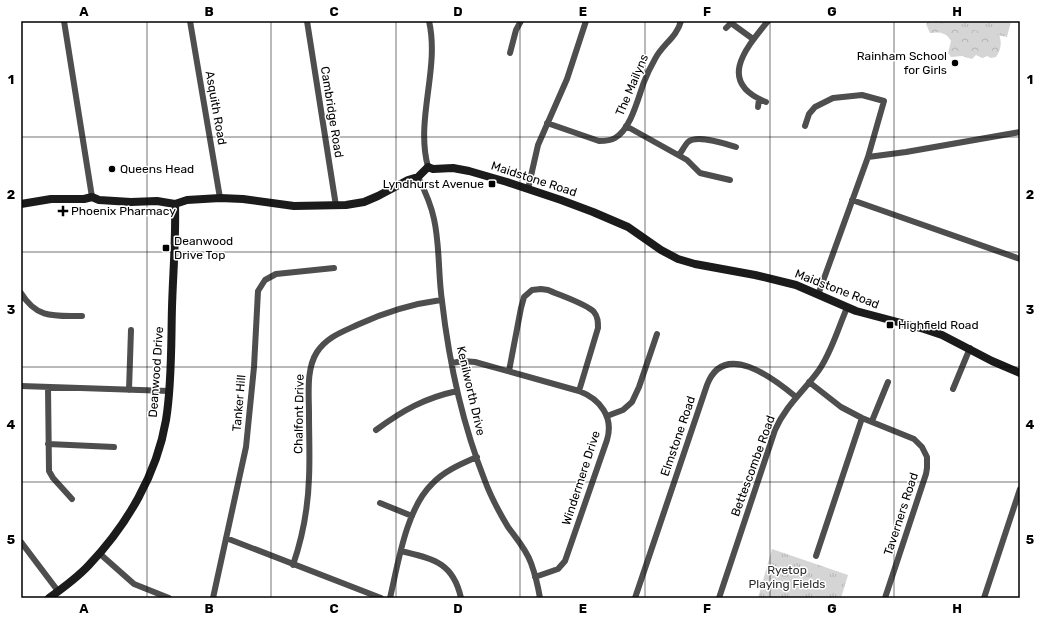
<svg xmlns="http://www.w3.org/2000/svg" width="1041" height="619" font-family="Rubik,sans-serif">
<defs>
<pattern id="forest-crowns" width="20" height="18" patternUnits="userSpaceOnUse"><rect width="20" height="18" fill="#d5d5d5"/><path d="M2 6a3 3 0 1 1 6 0M12 15a3 3 0 1 1 6 0" fill="none" stroke="#b5b5b5"/></pattern>
<pattern id="park-tufts" width="24" height="20" patternUnits="userSpaceOnUse"><rect width="24" height="20" fill="#d5d5d5"/><path d="M3 7l-1-3M5 7V3M7 7l1-3M15 17l-1-3M17 17v-4M19 17l1-3" fill="none" stroke="#b5b5b5"/></pattern>
</defs>
<rect width="100%" height="100%" fill="#fff"/>
<path fill="url(#forest-crowns)" d="M 929,21 L 958,21 L 999,34 C 1002,42 1001,50 996,57 L 991,58 L 987,56 L 982,58 L 976,55 L 972,59 L 962,56 L 951,57 L 948,53 L 951,41 C 946,32 939,32 930,33 L 926,24 Z"/>
<path fill="url(#park-tufts)" d="M 930,21 L 1011,21 L 1007,37 Z
M 772,549 L 848,575 L 841,598 L 758,598 Z"/>
<g fill="none" stroke-linecap="round" stroke-linejoin="round">
<path stroke="#4e4e4e" stroke-width="6" d="M 64,21 L 92,197
M 190,21 L 220,198
M 307,21 L 336,206
M 731,23 L 753,39
M 726,28 L 731,23 L 730,21
M 510,53 L 516,30 L 521,21
M 766,102 C 716,82 746,48 768,21
M 758,107 L 759,99
M 547,123 L 599,141 C 605,141 610,141 615,138 C 631,129 638,98 644,82 C 647,74 651,66 655,59 C 662,45 677,37 681,21
M 626,126 L 687,160 L 700,173 L 730,180
M 805,126 L 809,114 L 815,107 L 833,98 L 862,95 L 884,101 L 868,157 L 818,295
M 679,155 C 682,151 685,145 688,142 C 697,134 726,144 736,147
M 868,157 L 906,152 L 1020,132
M 428,167 C 415,119 440,69 429,21
M 418,177 C 425,191 431,204 434,219 C 440,246 438,274 442,301 C 449,362 462,423 485,481 C 491,497 499,512 508,527 C 516,538 526,549 531,563 C 535,574 538,586 540,598
M 528,189 L 538,145 L 567,79 L 586,21
M 852,200 L 1020,259
M 21,293 C 37,319 54,316 82,316
M 452,363 L 463,361 L 475,362 L 579,391 C 600,399 614,417 607,440 L 565,561 L 558,569 L 535,577
M 509,371 L 521,308 L 524,297 L 532,290 L 541,289 L 548,290 C 559,295 587,304 594,312 C 598,317 598,322 598,328 L 579,391
M 809,382 L 841,407 L 862,418 L 914,439 L 922,447 L 927,457 L 927,468 L 926,474 L 885,598
M 21,386 L 169,391
M 48,387 L 49,471 L 53,478 L 72,499
M 953,389 L 970,348
M 129,390 L 131,330
M 607,416 L 623,410 L 632,402 L 639,387 L 657,334
M 872,421 L 888,382
M 376,430 C 403,410 425,398 457,391
M 48,444 L 114,447
M 380,503 L 412,516
M 226,538 L 381,598
M 21,542 L 58,591
M 401,551 C 433,559 453,562 461,598
M 99,553 L 134,584 L 169,598
M 816,556 L 862,418
M 293,565 C 303,536 308,508 309,478 C 310,457 309,436 309,414 C 309,394 306,369 317,352 C 327,337 342,332 357,325 C 385,312 411,304 441,300
M 213,598 L 246,447 L 254,367 L 258,291 L 265,280 L 276,274 L 334,268
M 390,598 C 398,564 406,509 432,484 C 444,471 461,464 477,457
M 635,598 L 707,385 C 724,340 773,378 796,397
M 719,598 L 775,430 C 786,405 804,391 819,370 C 832,351 838,328 847,308
M 984,598 L 1020,489"/>
<path stroke="#1b1b1b" stroke-width="8" d="M 21,204 L 51,199 L 84,199 L 92,197 L 99,200 L 131,202 L 157,201 L 175,204 L 187,200 L 220,198 L 243,199 L 294,206 L 346,205 L 364,202 L 378,196 L 408,180 L 418,177 L 428,167 L 433,169 L 453,168 L 469,171 L 507,182 L 561,200 L 593,212 L 628,227 L 661,250 L 678,259 L 695,264 L 755,275 L 796,285 L 856,311 L 924,329 L 942,335 L 992,361 L 1020,373
M 49,598 C 63,588 77,578 89,565 C 127,525 157,474 166,420 C 172,384 171,343 172,307 C 173,273 176,239 175,204"/>
</g>
<path fill="none" stroke="#000" stroke-width="1" stroke-opacity="0.55" d="M 147,21 L 147,598M 271,21 L 271,598M 396,21 L 396,598M 520,21 L 520,598M 645,21 L 645,598M 770,21 L 770,598M 894,21 L 894,598M 21,137 L 1020,137M 21,252 L 1020,252M 21,367 L 1020,367M 21,482 L 1020,482"/>
<g fill="#000" stroke="#fff" stroke-width="1.5">
<circle cx="955" cy="63" r="4"/>
<circle cx="112" cy="169" r="4"/>
<rect x="488" y="180" width="8" height="8" rx="2"/>
<path d="M61 205h4v4h4v4h-4v4h-4v-4h-4v-4h4z"/>
<rect x="162" y="244" width="8" height="8" rx="2"/>
<rect x="886" y="321" width="8" height="8" rx="2"/>
</g>
<g text-anchor="middle" stroke-width="3" stroke-linejoin="round" paint-order="stroke">
<g font-size="12" fill="#000" stroke="#fff" text-anchor="start">
<text x="947" y="60" text-anchor="end">Rainham School<tspan x="947" dy="14">for Girls</tspan></text>
<text x="120" y="173">Queens Head</text>
<text x="484" y="188" text-anchor="end">Lyndhurst Avenue</text>
<text x="71" y="215">Phoenix Pharmacy</text>
<text x="174" y="245">Deanwood<tspan x="174" dy="14">Drive Top</tspan></text>
<text x="898" y="329">Highfield Road</text>
</g>
<g font-size="12" fill="#000" stroke="#fff">
<text transform="translate(632 85) rotate(-67)" y="4">The Mailyns</text>
<text transform="translate(216 108) rotate(80)" y="4">Asquith Road</text>
<text transform="translate(332 112) rotate(81)" y="4">Cambridge Road</text>
<text transform="translate(534 179) rotate(18)" y="4">Maidstone Road</text>
<text transform="translate(837 289) rotate(21)" y="4">Maidstone Road</text>
<text transform="translate(156 372) rotate(-86)" y="4">Deanwood Drive</text>
<text transform="translate(471 391) rotate(77)" y="4">Kenilworth Drive</text>
<text transform="translate(239 403) rotate(-85)" y="4">Tanker Hill</text>
<text transform="translate(299 414) rotate(-89)" y="4">Chalfont Drive</text>
<text transform="translate(678 436) rotate(-71)" y="4">Elmstone Road</text>
<text transform="translate(753 466) rotate(-70)" y="4">Bettescombe Road</text>
<text transform="translate(581 478) rotate(-72)" y="4">Windermere Drive</text>
<text transform="translate(901 514) rotate(-72)" y="4">Taverners Road</text>
</g>
<g font-size="12" fill="#2c2c2c" stroke="#fff">
<text x="787" y="574">Ryetop<tspan x="787" dy="14">Playing Fields</tspan></text>
</g>
</g>
<rect width="1041" height="619" fill="none" stroke="#ffffff" stroke-width="44"/>
<rect x="22" y="22" width="997" height="575" fill="none" stroke="#000" stroke-width="1.5"/>
<g font-size="13" text-anchor="middle" font-weight="bold" fill="#000">
<text x="84" y="16">A</text>
<text x="209" y="16">B</text>
<text x="334" y="16">C</text>
<text x="458" y="16">D</text>
<text x="583" y="16">E</text>
<text x="707" y="16">F</text>
<text x="832" y="16">G</text>
<text x="957" y="16">H</text>
<text x="11" y="84">1</text>
<text x="1030" y="84">1</text>
<text x="11" y="199">2</text>
<text x="1030" y="199">2</text>
<text x="11" y="314">3</text>
<text x="1030" y="314">3</text>
<text x="11" y="429">4</text>
<text x="1030" y="429">4</text>
<text x="11" y="544">5</text>
<text x="1030" y="544">5</text>
<text x="84" y="613">A</text>
<text x="209" y="613">B</text>
<text x="334" y="613">C</text>
<text x="458" y="613">D</text>
<text x="583" y="613">E</text>
<text x="707" y="613">F</text>
<text x="832" y="613">G</text>
<text x="957" y="613">H</text>
</g>
</svg>
